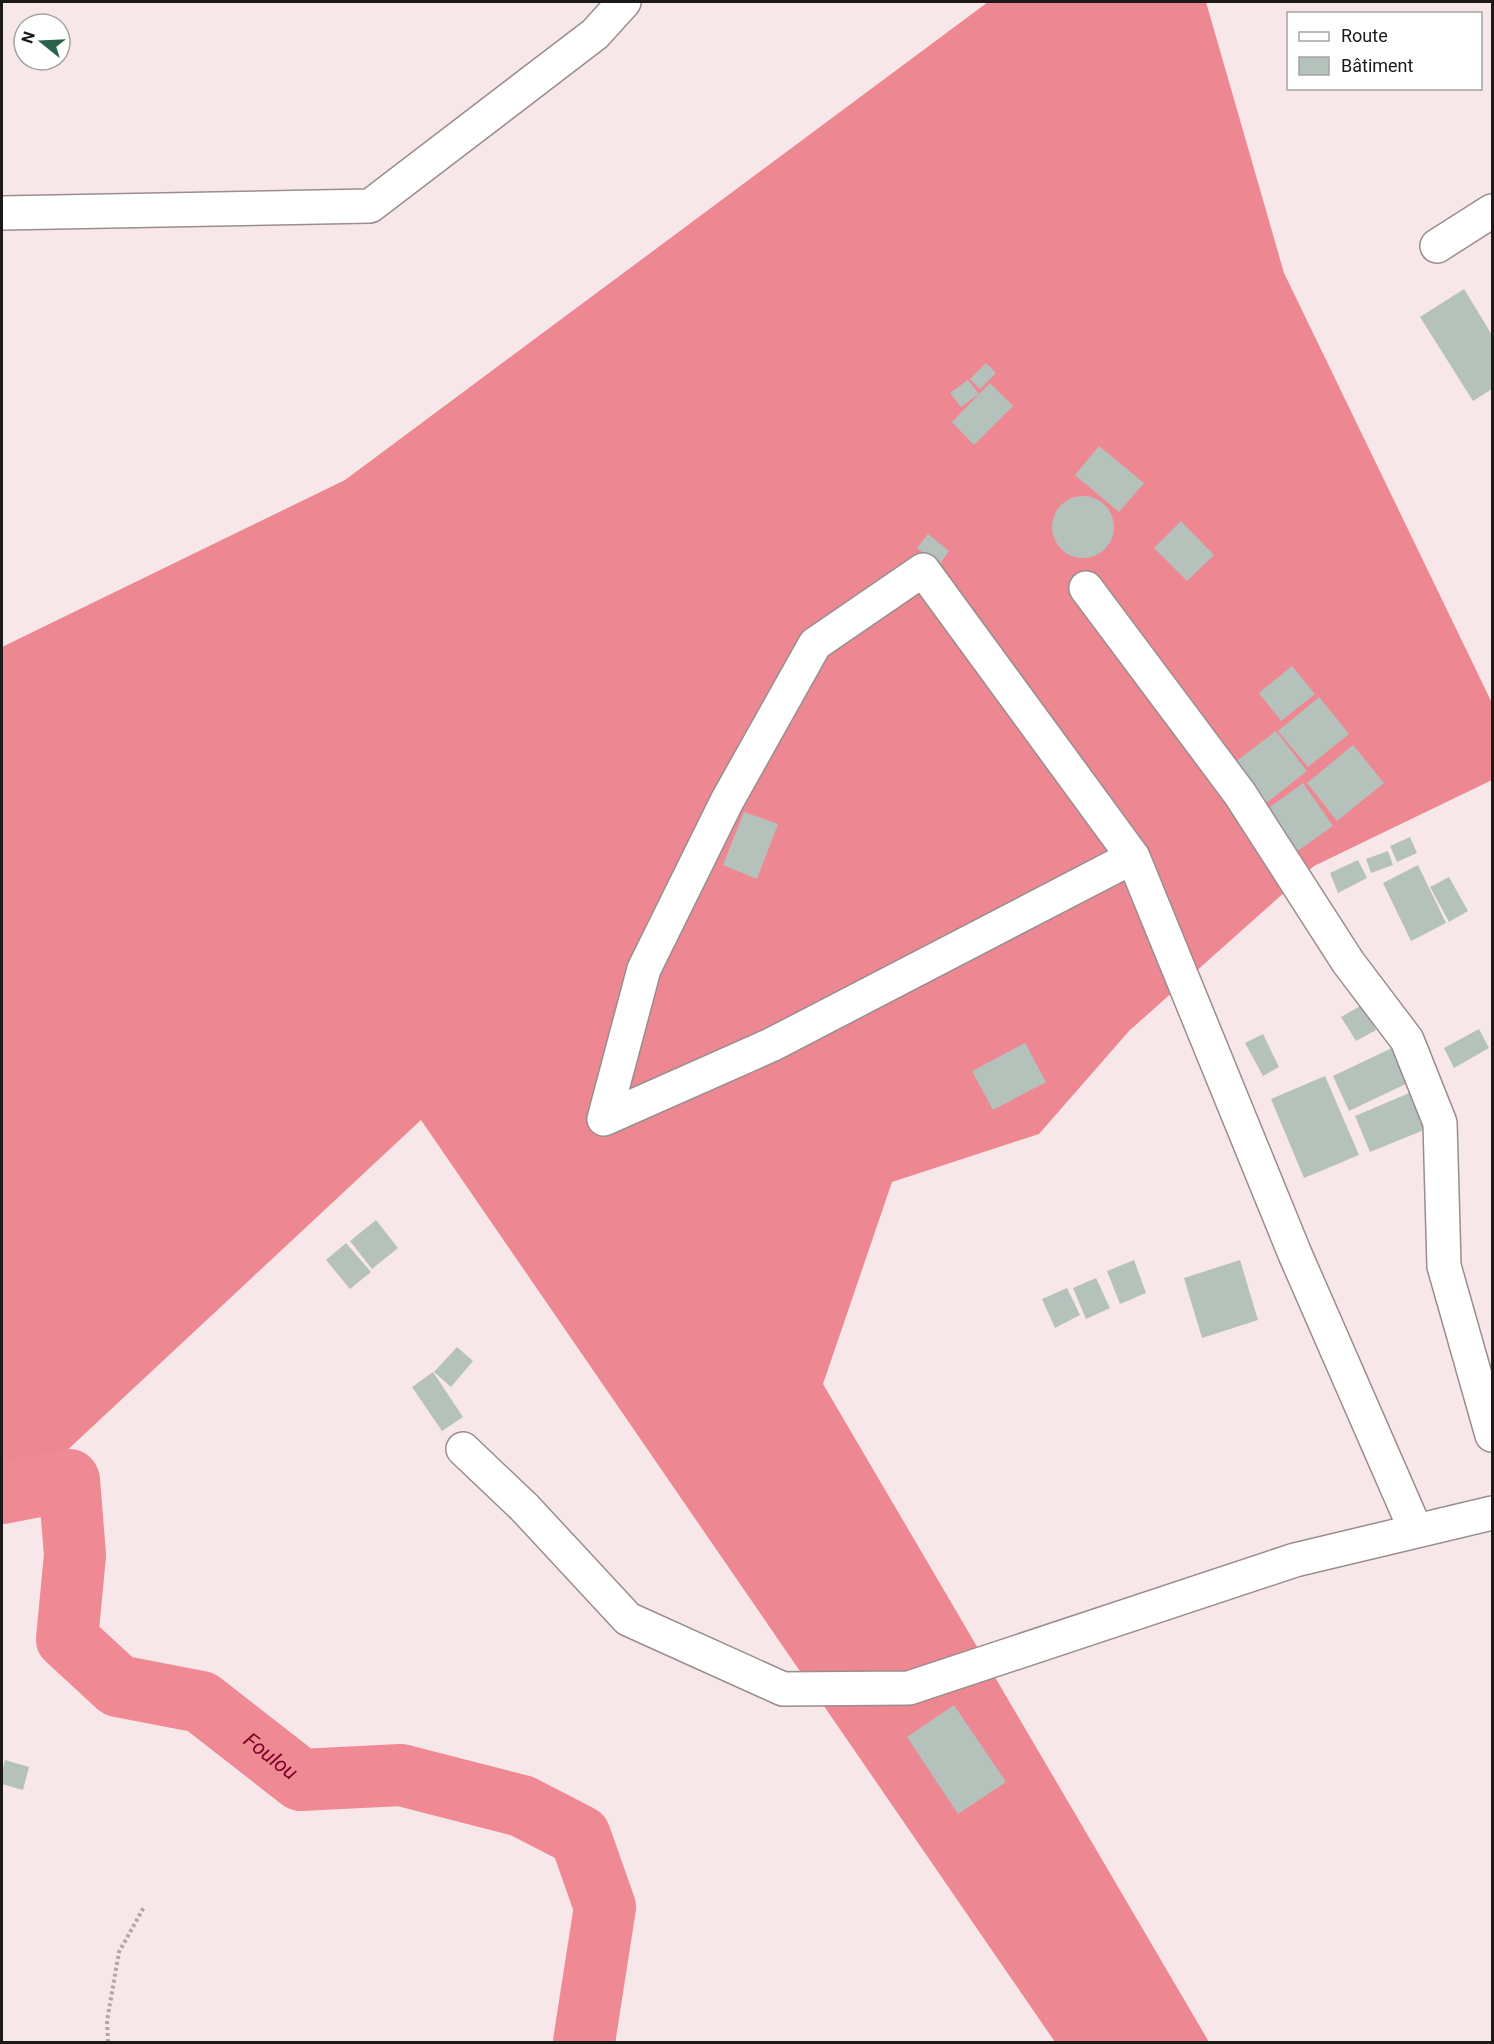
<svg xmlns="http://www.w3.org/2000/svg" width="1494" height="2044" font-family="Roboto,sans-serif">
<rect width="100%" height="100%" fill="#f7e7e8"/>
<path fill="#ed8791" d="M 988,2 L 1206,2 L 1284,273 L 1492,703 L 1492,780 L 1314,866 L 1129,1031 L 1039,1134 L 892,1182 L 823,1384 L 1209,2042 L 1055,2042 L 421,1120 L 2,1511 L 2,647 L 345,480 Z"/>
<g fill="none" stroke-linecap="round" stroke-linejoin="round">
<path stroke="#ef8993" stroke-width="62" id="s1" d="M 2,1493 L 69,1480 L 75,1555 L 67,1639 L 118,1686 L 201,1702 L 301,1780 L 401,1775 L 522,1806 L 580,1836 L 605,1907 L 584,2042"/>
</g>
<path fill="#b5c2bc" d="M 1464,289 L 1492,335 L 1492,389 L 1473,401 L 1420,317 Z
M 986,363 L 996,373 L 980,389 L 970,379 Z
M 968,380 L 979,394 L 961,407 L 950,393 Z
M 990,383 L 1013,406 L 974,445 L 952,422 Z
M 1099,446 L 1144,483 L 1119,512 L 1075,475 Z
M1052 527a31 31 0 1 1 62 0a31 31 0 1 1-62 0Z
M 1181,521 L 1214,555 L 1187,581 L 1154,548 Z
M 928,534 L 949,551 L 939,565 L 917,548 Z
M 1292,666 L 1315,694 L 1281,721 L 1259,693 Z
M 1319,697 L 1349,734 L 1308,767 L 1278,731 Z
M 1276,731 L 1307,771 L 1265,804 L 1234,763 Z
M 1353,745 L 1384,783 L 1337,821 L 1307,783 Z
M 1303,783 L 1333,826 L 1296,852 L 1266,810 Z
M 744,812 L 778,824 L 757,879 L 723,865 Z
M 1410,837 L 1417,853 L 1397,862 L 1390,846 Z
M 1388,851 L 1393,865 L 1371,873 L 1366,859 Z
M 1358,860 L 1367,878 L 1338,893 L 1330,873 Z
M 1418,865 L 1446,923 L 1411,941 L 1383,883 Z
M 1449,877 L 1468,911 L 1449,922 L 1430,887 Z
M 1362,1005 L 1376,1030 L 1356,1041 L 1341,1017 Z
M 1479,1029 L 1489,1048 L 1454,1068 L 1444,1048 Z
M 1263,1034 L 1279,1067 L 1263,1076 L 1245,1043 Z
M 1025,1043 L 1046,1082 L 993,1110 L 972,1071 Z
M 1394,1047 L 1410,1082 L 1349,1111 L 1333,1076 Z
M 1325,1076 L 1359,1155 L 1304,1178 L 1271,1099 Z
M 1414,1091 L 1429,1128 L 1370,1152 L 1355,1116 Z
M 376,1220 L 398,1248 L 372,1269 L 350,1241 Z
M 346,1243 L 371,1272 L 350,1289 L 326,1260 Z
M 1134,1260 L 1146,1293 L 1120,1304 L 1107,1271 Z
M 1240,1260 L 1258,1320 L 1202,1338 L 1184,1278 Z
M 1096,1278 L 1110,1308 L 1086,1319 L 1073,1288 Z
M 1067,1288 L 1080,1315 L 1055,1328 L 1042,1299 Z
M 457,1347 L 473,1361 L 451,1387 L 434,1372 Z
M 433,1372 L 463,1417 L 442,1431 L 412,1387 Z
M 954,1705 L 1006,1782 L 958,1814 L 907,1737 Z
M 5,1760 L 29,1767 L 23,1790 L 2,1784 L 2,1773 Z"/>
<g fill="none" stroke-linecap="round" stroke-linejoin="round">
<defs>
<path id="minor" d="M 2,213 L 370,206 L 595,34 L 624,2
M 1437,246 L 1492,211
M 1086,588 L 1240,794 L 1348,962 L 1407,1040 L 1440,1123 L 1444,1266 L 1492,1435
M 604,1119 L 644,969 L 727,801 L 815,644 L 923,570 L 1133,857 L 1295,1254 L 1416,1531
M 604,1119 L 771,1045 L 1133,857
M 463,1449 L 525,1508 L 628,1619 L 783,1689 L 909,1688 L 1295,1560 L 1492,1513"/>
</defs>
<use href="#minor" stroke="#9b8d8e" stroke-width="36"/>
<path stroke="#b3a6a7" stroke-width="4" stroke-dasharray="3 3" stroke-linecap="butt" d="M 108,2042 L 107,2021 L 119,1952 L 144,1907"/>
<use href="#minor" stroke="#fff" stroke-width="33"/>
</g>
<g text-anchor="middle" stroke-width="5" stroke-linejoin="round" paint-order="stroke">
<g font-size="21" font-style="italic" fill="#810028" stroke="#fff">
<text dy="7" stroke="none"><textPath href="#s1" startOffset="470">Foulou</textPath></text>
</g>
</g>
<rect width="1494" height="2044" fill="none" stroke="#1e1919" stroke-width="6"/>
<rect x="1287" y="12" width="195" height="78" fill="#ffffff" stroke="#a5a3a3" stroke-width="1.5"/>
<rect x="1299" y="32" width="30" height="9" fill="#ffffff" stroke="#a5a3a3" stroke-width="1.5"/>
<text x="1341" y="42" font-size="18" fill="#1e1919">Route</text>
<rect x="1299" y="57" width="30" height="18" fill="#b5c2bc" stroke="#a5a3a3" stroke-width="1.5"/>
<text x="1341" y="72" font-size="18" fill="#1e1919">Bâtiment</text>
<g transform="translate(42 42) rotate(288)"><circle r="28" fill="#ffffff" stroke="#a5a3a3" stroke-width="1.5"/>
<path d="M0-4.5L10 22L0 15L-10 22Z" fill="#2a634c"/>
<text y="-9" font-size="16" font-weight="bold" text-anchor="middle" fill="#1e1919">N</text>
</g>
</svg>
